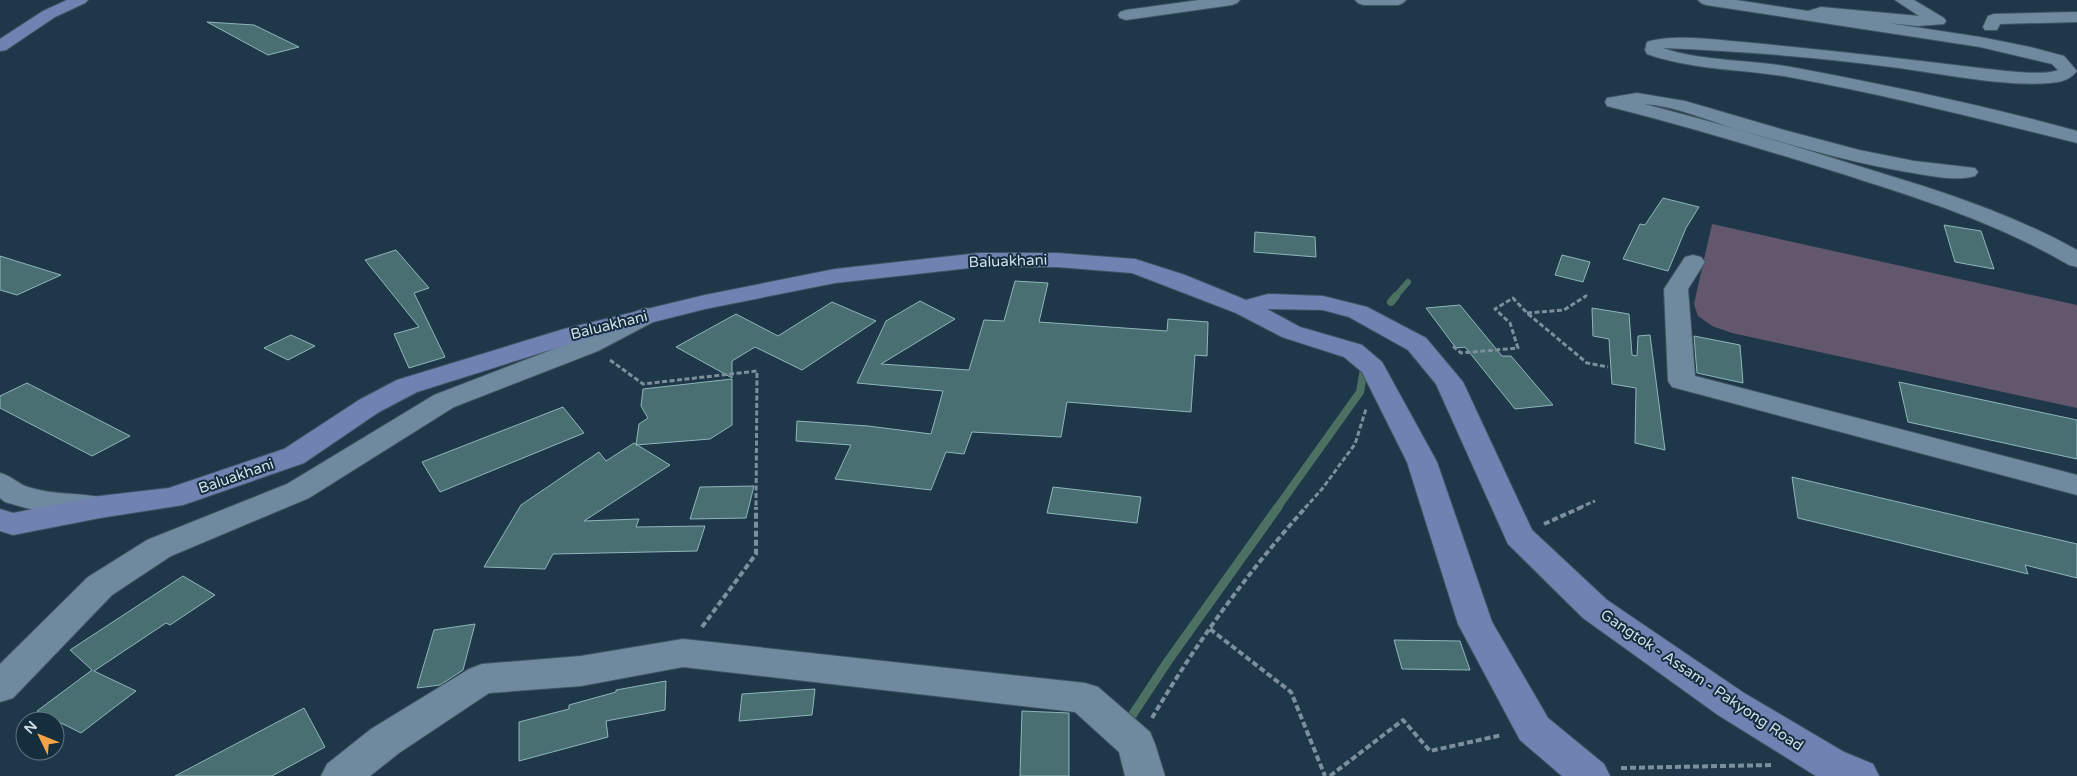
<svg xmlns="http://www.w3.org/2000/svg" width="2077" height="776" font-family="'Varela Round',sans-serif">
<rect width="100%" height="100%" fill="#1f3849"/>
<path fill="#62576c" d="M 1712,224 L 2077,305 L 2077,408 L 1732,333 L 1712,326 L 1698,316 L 1694,304 Z"/>
<g fill="none" stroke-linecap="round" stroke-linejoin="round">
<path stroke="#4c7163" stroke-width="6" d="M 1395,297 L 1408,282"/>
<path stroke="#4c7163" stroke-width="8" d="M 1391,302 L 1396,296
M 1277,508 L 1360,392 L 1364,369"/>
<path stroke="#4c7163" stroke-width="9" d="M 1129,720 L 1168,661 L 1278,507"/>
</g>
<path fill="#496f73" stroke="#8eb6ba" d="M 207,22 L 254,25 L 299,47 L 268,55 Z
M 1663,198 L 1699,207 L 1686,228 L 1668,271 L 1623,259 L 1640,224 L 1645,225 Z
M 1944,225 L 1981,231 L 1994,269 L 1955,262 Z
M 1255,232 L 1315,237 L 1316,257 L 1254,252 Z
M 396,250 L 429,288 L 414,293 L 445,357 L 409,368 L 394,334 L 419,327 L 365,260 Z
M 1562,255 L 1590,262 L 1583,282 L 1555,275 Z
M 0,256 L 61,275 L 17,295 L 0,290 Z
M 1015,281 L 1048,283 L 1039,322 L 1167,331 L 1168,319 L 1208,322 L 1207,356 L 1195,355 L 1191,412 L 1067,402 L 1061,437 L 972,432 L 964,454 L 946,452 L 931,490 L 835,479 L 851,445 L 796,441 L 797,421 L 868,426 L 931,434 L 943,391 L 857,383 L 886,321 L 920,301 L 955,319 L 881,364 L 969,370 L 984,320 L 1004,321 Z
M 832,302 L 876,321 L 802,370 L 755,347 L 732,361 L 732,378 L 676,347 L 736,314 L 778,336 Z
M 1460,305 L 1502,356 L 1511,356 L 1553,405 L 1515,409 L 1465,347 L 1456,348 L 1426,308 Z
M 1592,308 L 1629,314 L 1632,355 L 1637,356 L 1638,336 L 1650,335 L 1665,450 L 1635,443 L 1636,388 L 1612,384 L 1609,339 L 1593,336 Z
M 291,335 L 315,346 L 288,360 L 264,348 Z
M 1694,336 L 1740,345 L 1743,383 L 1697,373 Z
M 732,379 L 732,425 L 710,439 L 636,445 L 639,424 L 648,418 L 641,406 L 643,389 Z
M 1899,382 L 2077,420 L 2077,459 L 1908,422 Z
M 27,383 L 130,436 L 92,456 L 0,408 L 0,396 Z
M 563,407 L 584,433 L 440,492 L 422,462 Z
M 634,443 L 670,465 L 584,521 L 639,519 L 636,527 L 705,526 L 697,551 L 553,554 L 545,569 L 484,567 L 521,505 L 599,452 L 606,461 Z
M 1792,477 L 2077,544 L 2077,578 L 2025,565 L 2028,574 L 1798,518 Z
M 754,486 L 746,518 L 690,519 L 700,487 Z
M 1053,487 L 1141,497 L 1137,523 L 1047,513 Z
M 183,576 L 215,595 L 170,625 L 166,623 L 94,671 L 136,691 L 81,733 L 37,711 L 92,670 L 70,650 Z
M 475,624 L 463,670 L 440,685 L 417,688 L 434,630 Z
M 1394,640 L 1460,641 L 1470,670 L 1402,669 Z
M 666,681 L 665,710 L 606,721 L 608,737 L 519,761 L 519,722 L 569,709 L 569,705 L 616,692 L 616,690 Z
M 815,689 L 812,715 L 739,721 L 742,694 Z
M 304,708 L 325,747 L 272,776 L 175,776 Z
M 1022,711 L 1069,713 L 1069,776 L 1020,776 Z"/>
<g fill="none" stroke-linecap="round" stroke-linejoin="round">
<defs>
<path id="minor" d="M 1199,0 L 1240,0 L 1237,3 L 1232,5 L 1126,20 L 1120,18 L 1118,15 L 1120,12 L 1126,10 Z
M 1355,0 L 1406,0 L 1403,3 L 1398,5 L 1363,5 L 1358,3 Z
M 1698,0 L 1736,0 L 1808,11 L 1821,7 L 1919,16 L 1895,0 L 1914,0 L 1944,18 L 1946,21 L 1944,24 L 1918,26 L 1888,23 L 1980,37 L 2030,47 L 2064,56 L 2077,71 C 2070,80 2061,82 2050,83 C 2003,87 1939,73 1891,67 C 1816,57 1739,51 1663,48 C 1699,61 1752,60 1791,67 C 1887,85 1983,105 2077,131 L 2077,143 C 1981,119 1886,95 1789,77 C 1742,69 1692,70 1647,54 L 1645,50 L 1647,42 C 1675,33 1723,41 1753,43 C 1826,50 1899,58 1971,67 C 1990,69 2042,77 2058,70 L 2052,64 L 1980,47 L 1706,5 L 1701,3 Z
M 2077,12 L 2077,22 L 2000,24 L 1997,30 L 1985,30 L 1983,27 L 1988,16 L 1994,14 Z
M 1637,93 L 1685,101 L 1784,130 L 1859,150 L 1914,161 L 1975,168 L 1978,172 L 1975,176 C 1955,182 1928,175 1907,172 C 1849,162 1793,145 1736,129 C 1706,120 1676,106 1644,104 C 1715,122 1785,143 1855,165 C 1931,188 2007,211 2077,250 L 2077,267 L 2069,265 C 1994,221 1912,196 1830,170 C 1756,147 1682,125 1607,106 L 1605,102 L 1607,98 Z
M 1693,255 L 1701,257 L 1705,262 L 1688,289 L 1695,376 L 2077,475 L 2077,495 L 1672,387 L 1668,381 L 1664,289 L 1685,257 Z
M 646,308 L 655,311 L 659,316 L 655,321 L 598,351 L 454,407 L 309,498 L 171,556 L 112,595 L 13,698 L 0,702 L 0,664 L 88,577 L 147,540 L 287,484 L 434,395 L 580,339 L 637,311 Z
M 0,473 C 12,476 18,484 28,487 C 55,496 83,492 110,499 L 115,507 L 110,515 C 80,523 35,511 5,502 L 0,498 Z
M 683,639 L 1085,683 L 1098,687 L 1150,732 L 1155,744 L 1165,776 L 1125,776 L 1119,752 L 1075,712 L 683,667 L 581,686 L 489,693 L 399,753 L 370,776 L 321,776 L 327,764 L 371,729 L 469,669 L 482,664 L 581,656 Z"/>
<path id="major" d="M 67,0 L 88,0 L 85,3 L 55,17 L 6,50 L 0,51 L 0,39 L 43,11 Z
M 979,253 L 1057,253 L 1135,259 L 1185,275 L 1246,300 L 1268,294 L 1323,296 L 1367,307 L 1426,338 L 1463,382 L 1532,530 L 1607,600 L 1744,693 L 1844,752 L 1873,764 L 1879,776 L 1816,776 L 1718,715 L 1583,618 L 1508,544 L 1436,384 L 1408,350 L 1349,317 L 1323,310 L 1267,309 L 1300,327 L 1362,345 L 1382,362 L 1437,462 L 1492,622 L 1548,718 L 1604,764 L 1610,776 L 1562,776 L 1520,740 L 1458,624 L 1407,462 L 1362,372 L 1344,357 L 1282,337 L 1236,313 L 1132,273 L 1057,267 L 979,267 L 835,283 L 705,309 L 582,340 L 417,392 L 379,412 L 304,463 L 183,505 L 100,518 L 13,535 L 0,531 L 0,509 L 13,513 L 100,496 L 169,488 L 284,449 L 359,400 L 397,380 L 564,329 L 705,295 L 835,269 Z"/>
</defs>
<use href="#minor" stroke="#3f5463" stroke-width="2"/>
<use href="#major" stroke="#3f5463" stroke-width="2"/>
<path stroke="#7c8f9d" stroke-width="2.5" stroke-dasharray="4 2" stroke-linecap="butt" d="M 1584,297 L 1587,295"/>
<path stroke="#7c8f9d" stroke-width="3" stroke-dasharray="5 2.5" stroke-linecap="butt" d="M 1527,313 L 1564,310 L 1586,296
M 1453,346 L 1461,353 L 1518,348 L 1510,323 L 1495,309 L 1513,298 L 1527,313 L 1587,363 L 1608,367
M 610,360 L 643,384 L 757,371 L 756,508
M 1305,508 L 1322,489 L 1355,444 L 1366,409
M 1579,508 L 1595,501"/>
<path stroke="#7c8f9d" stroke-width="4" stroke-dasharray="6 3" stroke-linecap="butt" d="M 1544,524 L 1582,507
M 702,627 L 756,554 L 756,507
M 1210,629 L 1291,692 L 1325,776
M 1152,718 C 1196,643 1248,572 1306,507
M 1621,768 L 1772,765
M 1330,776 L 1403,720 L 1430,751 L 1502,735"/>
<use href="#minor" fill="#6f8a9e" fill-rule="evenodd"/>
<use href="#major" fill="#6f82b2" fill-rule="evenodd"/>
</g>
<g text-anchor="middle" stroke-width="4" stroke-linejoin="round" paint-order="stroke">
<g font-size="15" fill="#d0dee9" stroke="#152e3e">
<text transform="translate(1008 261) rotate(-2)" y="5">Baluakhani</text>
<text transform="translate(609 325) rotate(-14)" y="5">Baluakhani</text>
<text transform="translate(236 476) rotate(-19)" y="5">Baluakhani</text>
<text transform="translate(1702 680) rotate(34)" y="5">Gangtok - Assam - Pakyong Road</text>
</g>
</g>
<g transform="translate(40 736) rotate(313)"><circle r="24" fill="#152e3e" stroke="#607482"/>
<path d="M0-4L9 19L0 12L-9 19Z" fill="#f6a247"/>
<text y="-8" font-size="14" font-weight="bold" text-anchor="middle" fill="#d0dee9">N</text>
</g>
</svg>
